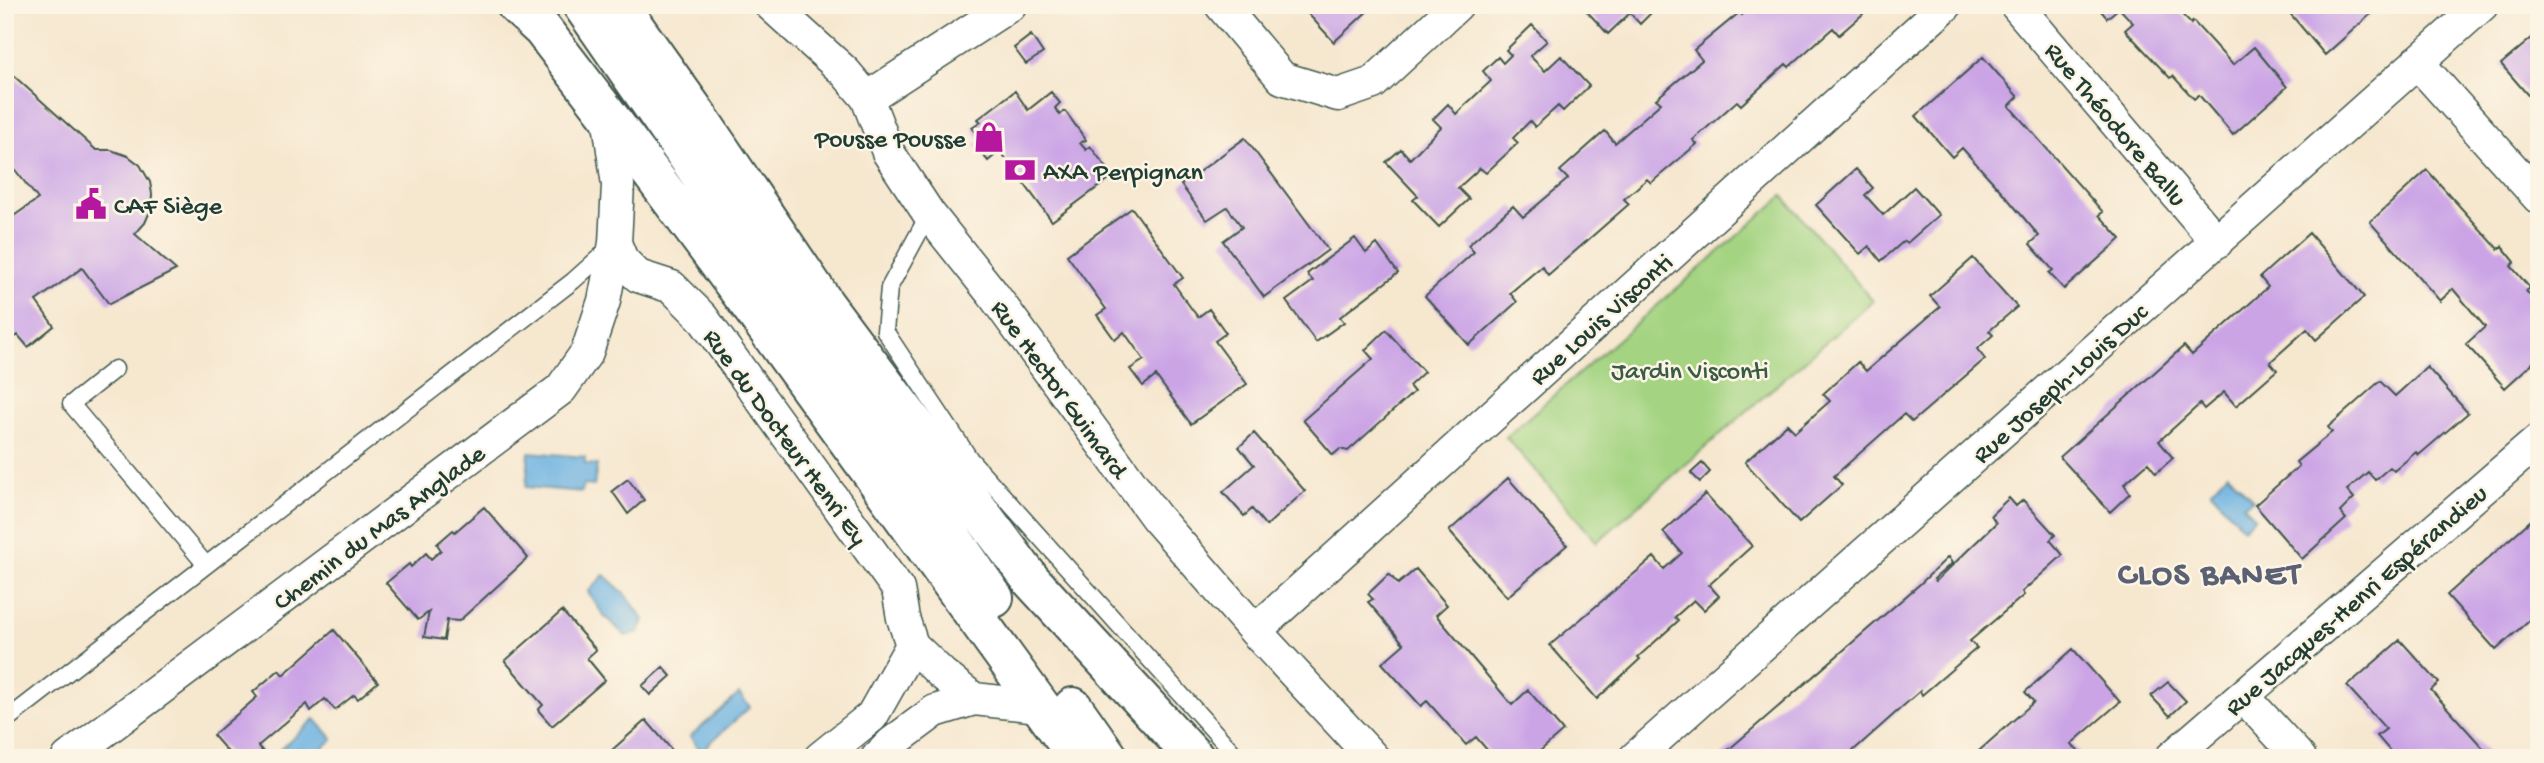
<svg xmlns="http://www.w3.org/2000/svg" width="2544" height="763" font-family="'Gochi Hand',sans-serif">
<rect width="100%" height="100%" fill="#fcf5e5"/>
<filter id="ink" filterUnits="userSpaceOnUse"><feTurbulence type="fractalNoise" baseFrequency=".0143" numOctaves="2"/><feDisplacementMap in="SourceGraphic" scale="14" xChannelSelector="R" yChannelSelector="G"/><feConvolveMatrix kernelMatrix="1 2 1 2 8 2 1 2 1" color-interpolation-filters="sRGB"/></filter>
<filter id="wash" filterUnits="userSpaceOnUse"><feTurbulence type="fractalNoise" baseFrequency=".00686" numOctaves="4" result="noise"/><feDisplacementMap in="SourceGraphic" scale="28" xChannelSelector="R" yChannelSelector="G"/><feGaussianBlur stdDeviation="1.57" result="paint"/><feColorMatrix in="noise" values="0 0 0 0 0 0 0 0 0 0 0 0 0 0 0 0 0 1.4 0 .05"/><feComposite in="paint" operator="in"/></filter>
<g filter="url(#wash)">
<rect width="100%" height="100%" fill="#f6e7cf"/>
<path fill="#a4d482" stroke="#62885b" stroke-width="2" d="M 1783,196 L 1873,301 L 1597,542 L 1506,437 Z"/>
<path fill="#6bb1e1" stroke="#45778a" stroke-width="2" d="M 529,452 L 585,457 L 585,464 L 597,465 L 594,486 L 583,485 L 582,492 L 526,487 Z
M 2228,473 L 2253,500 L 2243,505 L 2255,517 L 2243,528 L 2211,491 Z
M 604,575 L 626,595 L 644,620 L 639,632 L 626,636 L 604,616 L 588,592 Z
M 739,694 L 750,707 L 701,751 L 690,737 Z
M 315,719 L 333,739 L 312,758 L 282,758 L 277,752 Z"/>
<g id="blocks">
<path fill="#cba4e6" d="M 1300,5 L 1381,5 L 1375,10 L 1372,7 L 1334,42 Z
M 1581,5 L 1659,5 L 1640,24 L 1630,13 L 1608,34 Z
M 1753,5 L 1859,5 L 1857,7 L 1863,14 L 1839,35 L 1833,28 L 1789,67 L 1786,64 L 1741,105 L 1737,101 L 1693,140 L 1697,144 L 1651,183 L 1647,179 L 1624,199 L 1629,204 L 1548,275 L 1542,266 L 1510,293 L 1517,302 L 1469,345 L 1425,296 L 1474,252 L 1468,245 L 1513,206 L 1523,217 L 1568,179 L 1560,171 L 1605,131 L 1615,143 L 1661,103 L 1656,99 L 1702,60 L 1694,50 L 1740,12 L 1742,15 Z
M 2096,5 L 2173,5 L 2191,24 L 2193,21 L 2233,65 L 2254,47 L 2287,87 L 2233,135 L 2199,95 L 2194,99 L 2173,76 L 2170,78 L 2125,30 L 2133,23 L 2119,8 L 2107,18 Z
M 2283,5 L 2381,5 L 2325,55 Z
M 1532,25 L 1547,41 L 1530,56 L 1545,71 L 1561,56 L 1589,86 L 1563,111 L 1558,106 L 1535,127 L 1530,121 L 1513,138 L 1518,143 L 1486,173 L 1480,168 L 1458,188 L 1469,199 L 1439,227 L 1413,200 L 1418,196 L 1386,162 L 1401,149 L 1410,159 L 1441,127 L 1433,119 L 1448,104 L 1456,114 L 1462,108 L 1491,81 L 1483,71 L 1498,57 L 1503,63 L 1511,55 L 1506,50 Z
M 2539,32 L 2539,108 L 2501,64 Z
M 1031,35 L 1043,53 L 1026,64 L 1014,48 Z
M 1983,57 L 2018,97 L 2009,106 L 2103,212 L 2099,215 L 2121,239 L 2064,289 L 2049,273 L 2053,270 L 2030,244 L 2039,236 L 2002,192 L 1962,148 L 1952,157 L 1916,116 Z
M 5,68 L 96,150 L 111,150 L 128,156 L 140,165 L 150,182 L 152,194 L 151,209 L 145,223 L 135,234 L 176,270 L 109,304 L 82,268 L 36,301 L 54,326 L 28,347 L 18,335 L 5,344 L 5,222 L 38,199 L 5,157 Z
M 1015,91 L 1028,110 L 1051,92 L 1060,103 L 1055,108 L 1060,115 L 1065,111 L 1086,140 L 1080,143 L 1086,150 L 1090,146 L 1113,176 L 1052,221 L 1000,151 L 988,161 L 975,145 L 980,140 L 972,128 L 981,122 L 978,119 Z
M 1245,138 L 1328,250 L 1264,297 L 1223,241 L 1242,227 L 1227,207 L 1207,220 L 1181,185 Z
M 1856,169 L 1873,188 L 1865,195 L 1883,215 L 1914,187 L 1939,215 L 1907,243 L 1904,241 L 1881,261 L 1869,246 L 1860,254 L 1816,205 Z
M 2427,170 L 2498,249 L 2502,246 L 2515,262 L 2511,266 L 2530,288 L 2526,291 L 2539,306 L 2539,357 L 2505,388 L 2466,344 L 2485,327 L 2453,289 L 2440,301 L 2370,222 Z
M 1132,208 L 1183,278 L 1174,284 L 1191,308 L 1198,317 L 1209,309 L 1226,333 L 1215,341 L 1247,384 L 1191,424 L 1156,376 L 1143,386 L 1130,369 L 1144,360 L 1124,332 L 1115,340 L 1097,315 L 1106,309 L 1067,255 Z
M 2309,233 L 2364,297 L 2316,340 L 2307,329 L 2270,362 L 2277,370 L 2236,406 L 2224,392 L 2204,409 L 2200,404 L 2159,441 L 2173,458 L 2156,473 L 2148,463 L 2124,484 L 2130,493 L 2110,512 L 2060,457 L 2184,346 L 2192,355 L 2246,307 L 2268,287 L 2260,277 Z
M 1355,238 L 1366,253 L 1377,244 L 1398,273 L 1340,317 L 1344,322 L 1316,342 L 1286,301 L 1313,281 L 1307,274 Z
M 1973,258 L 2017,307 L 1989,331 L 1993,335 L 1977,349 L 1985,359 L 1912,422 L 1904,414 L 1834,476 L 1842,485 L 1799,523 L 1745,462 L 1787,424 L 1795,432 L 1830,401 L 1823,394 L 1858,362 L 1866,371 L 1940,307 L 1930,296 Z
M 1386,330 L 1424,372 L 1409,386 L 1414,392 L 1348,451 L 1340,449 L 1333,455 L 1303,420 L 1373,359 L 1365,350 Z
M 2427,367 L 2468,413 L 2419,455 L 2416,452 L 2394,471 L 2390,467 L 2375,480 L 2368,472 L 2347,490 L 2354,498 L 2340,512 L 2346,519 L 2302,559 L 2255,505 L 2299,466 L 2296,462 L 2332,432 L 2328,427 L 2380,381 L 2395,396 Z
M 1254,433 L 1305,491 L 1266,526 L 1252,509 L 1244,516 L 1223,492 L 1254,465 L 1239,447 Z
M 1702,463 L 1710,472 L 1700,482 L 1691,473 Z
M 1508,478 L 1567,545 L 1507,597 L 1449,531 Z
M 628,479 L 644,500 L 628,514 L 612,491 Z
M 1705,494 L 1752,546 L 1709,585 L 1719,596 L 1704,610 L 1694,600 L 1675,617 L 1678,621 L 1638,657 L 1640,659 L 1597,699 L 1550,645 L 1654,557 L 1664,569 L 1682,553 L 1663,532 Z
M 2009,498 L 2016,506 L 2023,500 L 2055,535 L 2050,540 L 2063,555 L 2022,592 L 2024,595 L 1970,641 L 1977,648 L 1922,695 L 1920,691 L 1845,758 L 1719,758 L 1920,584 L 1948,557 L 1952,563 L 1934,579 L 1936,581 L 1996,523 L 1991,515 Z
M 484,507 L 528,558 L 459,621 L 447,620 L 444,640 L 424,637 L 429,612 L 418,620 L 386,583 L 409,564 L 411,567 L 426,553 L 431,559 L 441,550 L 437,544 L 453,530 L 455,532 Z
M 2539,513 L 2539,611 L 2496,650 L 2447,595 Z
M 1416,569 L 1447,605 L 1436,615 L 1512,705 L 1528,690 L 1563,731 L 1532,758 L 1494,758 L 1476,737 L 1466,745 L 1427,701 L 1421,706 L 1382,663 L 1404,644 L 1368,602 L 1373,599 L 1368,594 L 1389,574 L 1398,584 Z
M 562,611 L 596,650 L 587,658 L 605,680 L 552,726 L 538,710 L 543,705 L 505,661 Z
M 334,630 L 378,682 L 358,699 L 354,695 L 335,710 L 325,699 L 311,711 L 307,704 L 258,746 L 268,758 L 233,758 L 213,735 L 257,697 L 253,692 L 279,670 L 283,675 Z
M 2400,640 L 2439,683 L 2431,690 L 2492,758 L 2396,758 L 2377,736 L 2386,729 L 2347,686 Z
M 2073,649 L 2120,702 L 2071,744 L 2081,754 L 2077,758 L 1971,758 L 2034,702 L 2025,692 Z
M 663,667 L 671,676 L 650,695 L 642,686 Z
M 2168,682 L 2186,701 L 2170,716 L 2151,696 Z
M 646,720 L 672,750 L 662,758 L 603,758 Z"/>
</g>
</g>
<g filter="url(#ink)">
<use href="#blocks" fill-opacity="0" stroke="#3f564b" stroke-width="2"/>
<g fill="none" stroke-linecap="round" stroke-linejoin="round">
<defs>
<path id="service" d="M 929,214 L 889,288 L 885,331 L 970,459 L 1238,758
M 115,369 L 71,404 L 206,565
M 5,721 L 573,281 L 611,247"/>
<path id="minor" d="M 771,5 L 845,72 L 867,98 L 888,152 L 929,214 L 992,293 L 1156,517 L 1255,631 L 1373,758
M 1221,5 L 1282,78 L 1338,95 L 1373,83 L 1457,5
M 2016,5 L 2217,242
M 2417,62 L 2539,198
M 867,98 L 1010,5
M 608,115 L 618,185 L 615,243 L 622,260 L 638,276 L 672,287 L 702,317 L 898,589 L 903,618 L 912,645 L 942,674 L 974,699 L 1039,706
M 1255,631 L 1946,5
M 2243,696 L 2300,758
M 68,758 L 561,389 L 587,352 L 604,301 L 615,243
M 820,758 L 872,716 L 912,645
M 877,758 L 892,743 L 935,711 L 974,699
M 1635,758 L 2482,5
M 2171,758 L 2539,440"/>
<path id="secondary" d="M 516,5 L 542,29 L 608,115 L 754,311 L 1078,758
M 582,5 L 994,598
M 619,5 L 693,109 L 824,303 L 1031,580 L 1195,758
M 1073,707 L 1109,758"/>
</defs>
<use href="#service" stroke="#3f564b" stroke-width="19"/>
<use href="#minor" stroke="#3f564b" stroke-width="35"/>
<use href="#secondary" stroke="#3f564b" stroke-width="42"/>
<use href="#service" stroke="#fff" stroke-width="16"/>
<use href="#minor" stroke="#fff" stroke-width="32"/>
<use href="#secondary" stroke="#fff" stroke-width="38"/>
</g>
</g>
<defs>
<symbol id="shop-bare" viewBox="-9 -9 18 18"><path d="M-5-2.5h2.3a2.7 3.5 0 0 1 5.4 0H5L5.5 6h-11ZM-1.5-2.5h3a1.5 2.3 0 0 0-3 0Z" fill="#b5179e" stroke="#fcf5e5" stroke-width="2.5" paint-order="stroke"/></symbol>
<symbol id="bank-bare" viewBox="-9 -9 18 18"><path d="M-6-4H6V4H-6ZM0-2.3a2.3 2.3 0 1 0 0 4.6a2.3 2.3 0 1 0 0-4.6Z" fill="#b5179e" stroke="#fcf5e5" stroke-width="2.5" paint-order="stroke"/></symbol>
<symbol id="civic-bare" viewBox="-9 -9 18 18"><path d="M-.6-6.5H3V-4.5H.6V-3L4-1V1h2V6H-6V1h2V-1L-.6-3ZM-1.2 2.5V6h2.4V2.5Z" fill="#b5179e" stroke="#fcf5e5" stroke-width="2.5" paint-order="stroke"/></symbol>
</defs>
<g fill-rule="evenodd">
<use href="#shop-bare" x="967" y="115" width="44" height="44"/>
<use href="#bank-bare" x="998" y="148" width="44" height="44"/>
<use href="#civic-bare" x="69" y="182" width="44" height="44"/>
</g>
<g text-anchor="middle" stroke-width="5" stroke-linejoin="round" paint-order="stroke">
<g font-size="26" fill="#1f3d34" stroke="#fcf5e5">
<text transform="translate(2117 123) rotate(50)" y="9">Rue Théodore Ballu</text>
<text transform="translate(1600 318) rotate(-42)" y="9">Rue Louis Visconti</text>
<text transform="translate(2059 382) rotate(-42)" y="9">Rue Joseph-Louis Duc</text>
<text transform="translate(1061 388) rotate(54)" y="9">Rue Hector Guimard</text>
<text transform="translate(787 436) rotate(54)" y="9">Rue du Docteur Henri Ey</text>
<text transform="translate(378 526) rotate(-37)" y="9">Chemin du Mas Anglade</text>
<text transform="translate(2355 599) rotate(-41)" y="9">Rue Jacques-Henri Espérandieu</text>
</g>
<g font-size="26" fill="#1f3d34" stroke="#fcf5e5" text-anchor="start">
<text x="966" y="146" text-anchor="end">Pousse Pousse</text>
<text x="1043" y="179">AXA Perpignan</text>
<text x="114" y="213">CAF Siège</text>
</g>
<g font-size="26" fill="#3a5b44" stroke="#fcf5e5">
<text x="1690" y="378">Jardin Visconti</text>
</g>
<g font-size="33" font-weight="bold" letter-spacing="2" fill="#5b6172" stroke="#fcf5e5">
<text x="2210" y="583">CLOS BANET</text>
</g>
</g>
<rect width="2544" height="763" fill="none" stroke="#fcf5e5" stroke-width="28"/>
</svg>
